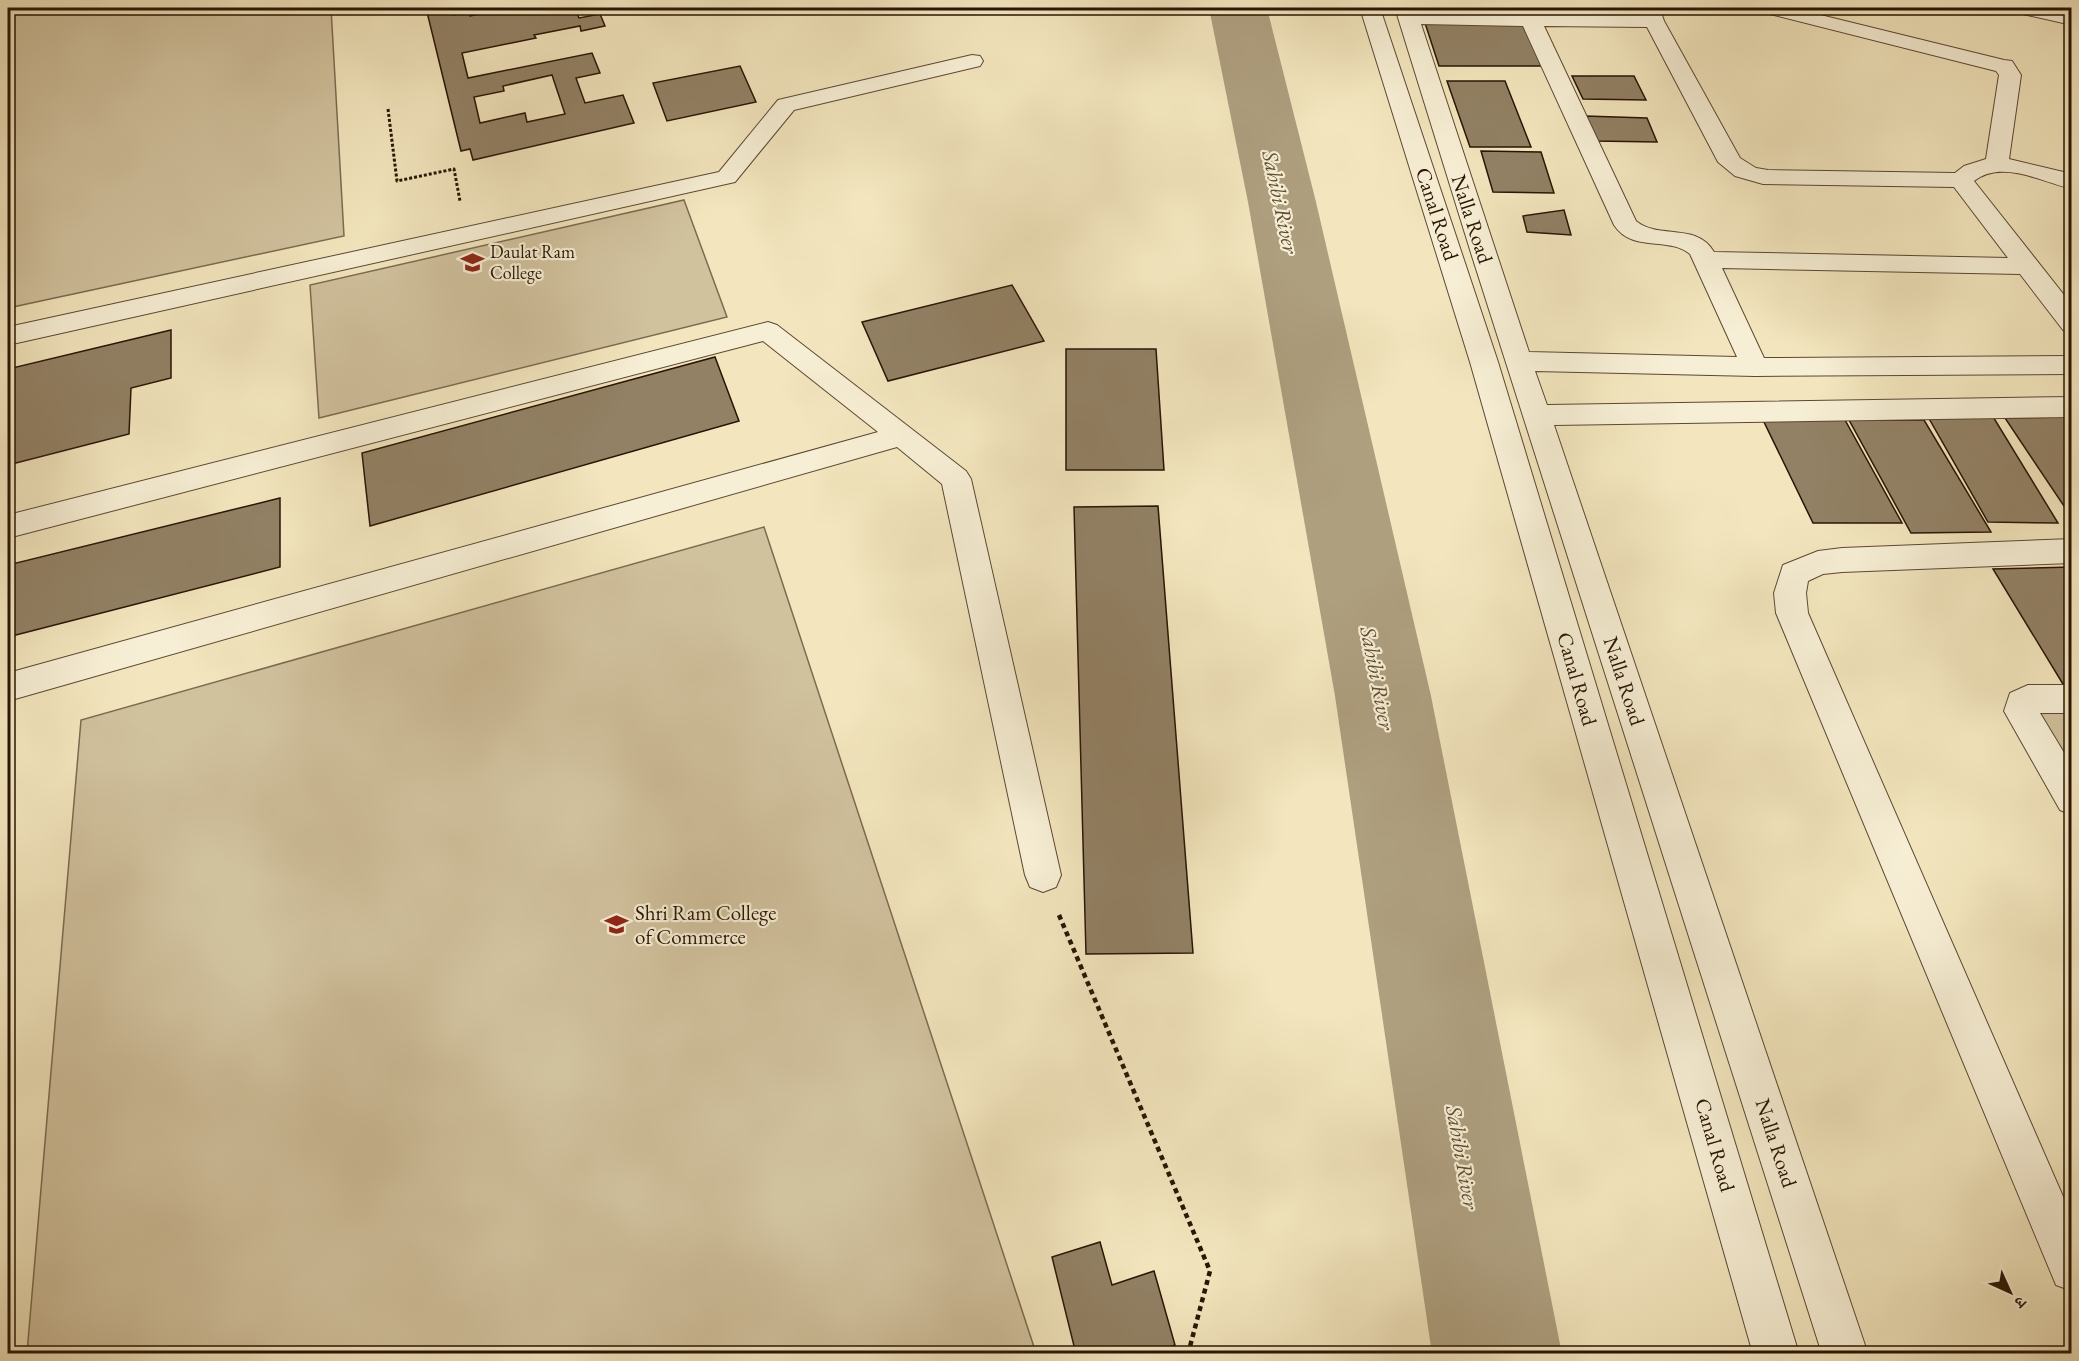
<svg xmlns="http://www.w3.org/2000/svg" width="2079" height="1361" font-family="'EB Garamond','Noto Serif Devanagari',serif">
<rect width="100%" height="100%" fill="#f3e6be"/>
<filter id="stains"><feTurbulence type="fractalNoise" baseFrequency=".00333" numOctaves="4"/><feColorMatrix values="0 0 0 0 .2 0 0 0 0 .09 0 0 0 0 .02 0 0 0 .5 -.17"/></filter>
<radialGradient id="worn" r=".72"><stop offset=".6" stop-color="#630" stop-opacity="0"/><stop offset="1" stop-color="#630" stop-opacity=".3"/></radialGradient>
<path fill="#d1c29e" stroke="#7d6b51" stroke-width="1.5" d="M 8,8 L 331,8 L 344,236 L 8,308 Z
M 684,200 L 727,317 L 319,418 L 310,285 Z
M 764,527 L 1036,1353 L 27,1353 L 81,720 Z
M 2010,707 L 2071,711 L 2071,817 Z"/>
<g fill="none" stroke-linecap="round" stroke-linejoin="round">
<path fill="#ae9f7f" fill-rule="evenodd" d="M 1209,8 L 1267,8 L 1316,202 L 1431,696 L 1562,1354 L 1432,1354 L 1335,696 L 1248,202 Z"/>
</g>
<path fill="#928165" stroke="#291404" stroke-width="1.5" fill-rule="evenodd" d="M 426,8 L 451,8 L 453,15 L 469,12 L 470,16 L 514,8 L 575,8 L 579,18 L 600,14 L 605,26 L 581,31 L 580,26 L 534,35 L 536,38 L 462,53 L 468,78 L 592,53 L 600,73 L 576,78 L 585,103 L 623,95 L 634,123 L 473,160 L 470,149 L 461,151 ZM 552,75 L 565,114 L 527,122 L 525,113 L 480,123 L 474,97 L 504,91 L 503,86 Z
M 1411,8 L 1514,8 L 1516,13 L 1411,10 Z
M 1425,23 L 1526,23 L 1544,66 L 1439,66 Z
M 740,66 L 756,102 L 667,121 L 653,83 Z
M 1572,76 L 1634,76 L 1646,100 L 1583,99 Z
M 1447,81 L 1505,81 L 1531,147 L 1470,147 Z
M 1585,116 L 1647,118 L 1657,142 L 1594,141 Z
M 1481,151 L 1541,152 L 1554,193 L 1493,192 Z
M 1564,210 L 1571,235 L 1527,232 L 1523,216 Z
M 1012,285 L 1044,341 L 888,381 L 862,322 Z
M 171,330 L 171,378 L 131,388 L 129,434 L 8,465 L 8,369 Z
M 1066,349 L 1156,349 L 1164,470 L 1066,470 Z
M 715,357 L 739,421 L 370,526 L 362,453 Z
M 1927,415 L 1992,415 L 2058,523 L 1988,522 Z
M 2072,417 L 2072,518 L 2005,418 Z
M 1763,420 L 1845,420 L 1902,523 L 1813,523 Z
M 1849,420 L 1924,420 L 1991,532 L 1911,533 Z
M 280,498 L 280,567 L 8,637 L 8,565 Z
M 1158,506 L 1193,953 L 1086,954 L 1074,507 Z
M 2072,567 L 2072,693 L 2069,694 L 1993,569 Z
M 1100,1242 L 1112,1285 L 1154,1271 L 1175,1345 L 1150,1354 L 1076,1354 L 1052,1257 Z"/>
<g fill="none" stroke-linecap="round" stroke-linejoin="round">
<defs>
<path id="street" d="M 1360,8 L 1380,8 L 1498,362 L 1799,1354 L 1753,1354 L 1470,362 Z
M 1395,8 L 1415,8 L 1416,12 L 1517,13 L 1515,8 L 1535,8 L 1538,13 L 1642,15 L 1644,8 L 1664,8 L 1662,15 L 1664,21 L 1740,158 L 1756,168 L 1768,170 L 1955,173 L 1964,166 L 1986,159 L 1999,75 L 1996,71 L 1762,12 L 1759,8 L 1792,8 L 2004,60 L 2012,61 L 2021,75 L 2009,159 L 2072,174 L 2072,189 C 2042,182 2002,159 1974,181 L 2072,305 L 2072,333 L 2063,330 L 2020,274 L 1722,268 L 1764,358 L 2072,356 L 2072,374 L 1755,376 L 1535,371 L 1547,405 L 2072,397 L 2072,417 L 1554,425 L 1868,1354 L 1822,1354 L 1471,253 ZM 1421,24 L 1523,26 L 1614,225 C 1632,253 1668,236 1690,254 L 1737,357 L 1529,352 ZM 1544,26 L 1647,27 L 1718,162 L 1735,176 L 1763,184 L 1954,187 L 2008,258 L 1714,252 C 1697,222 1659,240 1636,221 Z
M 2011,8 L 2047,8 L 2072,13 L 2072,25 L 2014,12 Z
M 972,55 L 980,56 L 983,61 L 980,66 L 794,110 L 735,182 L 8,345 L 8,327 L 719,172 L 778,100 Z
M 768,322 L 777,325 L 966,471 L 971,479 L 1061,875 L 1056,887 L 1043,892 L 1030,887 L 1025,875 L 942,484 L 897,447 L 8,701 L 8,673 L 878,432 L 763,341 L 8,538 L 8,515 Z
M 2072,539 L 2072,563 L 1842,572 L 1823,574 L 1808,581 L 1806,593 L 1808,613 L 2072,1217 L 2072,1291 L 2056,1285 L 1776,613 L 1774,593 L 1783,565 L 1818,551 L 1842,548 Z
M 2028,685 L 2072,685 L 2072,713 L 2040,713 L 2072,766 L 2072,815 L 2060,810 L 2004,711 L 2010,693 Z"/>
</defs>
<use href="#street" stroke="#5c4832" stroke-width="2"/>
<path stroke="#291404" stroke-width="3" stroke-dasharray="3 2" stroke-linecap="butt" d="M 388,109 L 397,181 L 454,169 L 460,201"/>
<path stroke="#291404" stroke-width="4.5" stroke-dasharray="5 4" stroke-linecap="butt" d="M 1059,915 L 1210,1271 L 1188,1354"/>
<use href="#street" fill="#f7efd5" fill-rule="evenodd"/>
</g>
<defs>
<symbol id="university-bare" viewBox="-9 -9 18 18"><path d="M0-5L7-2L0 1L-7-2ZM-4 1L0 2.5L4 1V4Q0 6-4 4Z" fill="#8f2418" stroke="#f7efd5" stroke-width="2.5" paint-order="stroke"/></symbol>
</defs>
<g fill-rule="evenodd">
<use href="#university-bare" x="456" y="246" width="33" height="33"/>
<use href="#university-bare" x="600" y="908" width="33" height="33"/>
</g>
<g text-anchor="middle" stroke-width="4.5" stroke-linejoin="round" paint-order="stroke">
<g font-size="18" fill="#291404" stroke="#f7efd5" text-anchor="start">
<text x="490" y="258">Daulat Ram<tspan x="490" dy="21">College</tspan></text>
</g>
<g font-size="21" fill="#291404" stroke="#f7efd5">
<text transform="translate(1437 214) rotate(72)" y="7">Canal Road</text>
<text transform="translate(1472 219) rotate(72)" y="7">Nalla Road</text>
<text transform="translate(1577 679) rotate(74)" y="7">Canal Road</text>
<text transform="translate(1624 681) rotate(72)" y="7">Nalla Road</text>
<text transform="translate(1776 1143) rotate(72)" y="7">Nalla Road</text>
<text transform="translate(1715 1145) rotate(74)" y="7">Canal Road</text>
</g>
<g font-size="21" fill="#291404" stroke="#f7efd5" text-anchor="start">
<text x="635" y="920">Shri Ram College<tspan x="635" dy="24">of Commerce</tspan></text>
</g>
<g font-size="22" font-style="italic" fill="#5e4c35" stroke="#f7efd5">
<text transform="translate(1281 202) rotate(78)" y="8">Sahibi River</text>
<text transform="translate(1378 678) rotate(79)" y="8">Sahibi River</text>
<text transform="translate(1463 1157) rotate(80)" y="8">Sahibi River</text>
</g>
</g>
<rect width="2079" height="1361" fill="none" stroke="#f3e6be" stroke-width="30"/>
<rect x="9" y="9" width="2061" height="1343" fill="none" stroke="#291404" stroke-width="3"/>
<rect x="15" y="15" width="2049" height="1331" fill="none" stroke="#291404" stroke-width="1.5"/>
<g transform="translate(2010 1292) rotate(135)" stroke="#f7efd5" stroke-width="4.5" paint-order="stroke">
<path d="M0-4.5L10 22L0 15L-10 22Z" fill="#291404"/>
<text y="-9" font-size="16" font-weight="bold" text-anchor="middle" fill="#291404">उ</text>
</g>
<rect width="100%" height="100%" filter="url(#stains)"/>
<rect width="100%" height="100%" fill="url(#worn)"/>
</svg>
